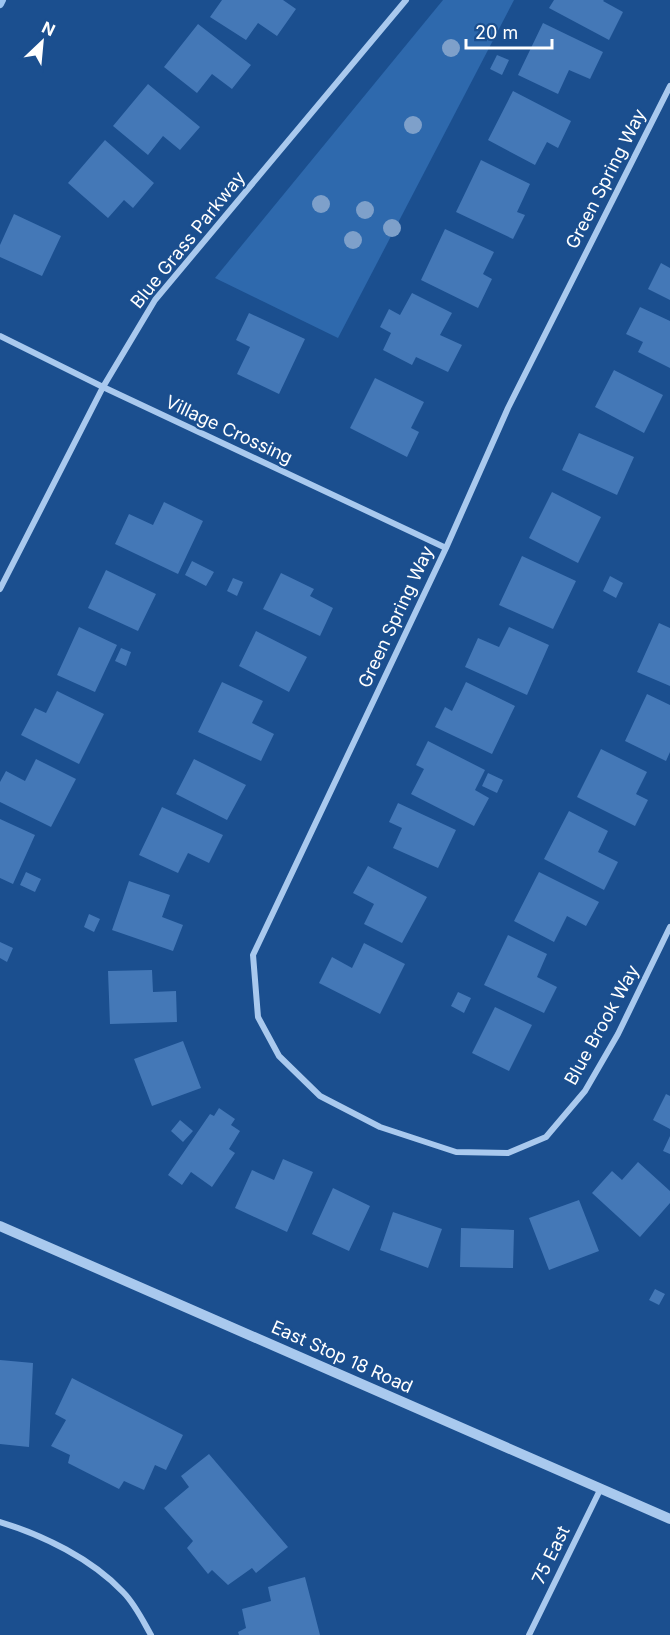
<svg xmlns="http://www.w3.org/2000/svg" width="670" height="1635" font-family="Inter,sans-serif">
<rect width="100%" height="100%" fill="#1b4f8f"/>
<path fill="#2e69ad" d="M 443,0 L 514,0 L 338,338 L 215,278 Z"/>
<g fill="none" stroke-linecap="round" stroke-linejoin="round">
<path stroke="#9cc4f0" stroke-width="8" d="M 0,4 L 2,0"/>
</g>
<path fill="#4478b7" d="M 222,0 L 283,0 L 296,9 L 277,36 L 258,23 L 246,40 L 210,17 Z
M 554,0 L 604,0 L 603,1 L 623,12 L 609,40 L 549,8 Z
M 543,23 L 603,52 L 590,79 L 569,70 L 558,94 L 518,75 Z
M 198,24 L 251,65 L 232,89 L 212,74 L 197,93 L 164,67 Z
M 497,55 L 509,60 L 502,75 L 490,69 Z
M 148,84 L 200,127 L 180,150 L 163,136 L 148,155 L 113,126 Z
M 513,91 L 571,121 L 558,148 L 547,142 L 535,165 L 488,140 Z
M 105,140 L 154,183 L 133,208 L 124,200 L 108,218 L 68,183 Z
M 481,160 L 530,184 L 517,212 L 525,215 L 513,239 L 456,212 Z
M 14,214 L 61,236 L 42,276 L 0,257 L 0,245 Z
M 445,229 L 494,252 L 483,274 L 492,279 L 478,308 L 421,280 Z
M 661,263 L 670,268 L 670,300 L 648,289 Z
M 412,293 L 452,313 L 440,335 L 462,345 L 448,372 L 416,357 L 412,365 L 383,350 L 391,333 L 380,327 L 389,309 L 400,315 Z
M 640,307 L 670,321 L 670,368 L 638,352 L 643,342 L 626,334 Z
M 249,313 L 305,339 L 279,394 L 237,374 L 250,347 L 236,340 Z
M 614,370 L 663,395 L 644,433 L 595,407 Z
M 375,378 L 424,402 L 411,428 L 419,432 L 407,457 L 350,428 Z
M 579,433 L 634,457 L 617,495 L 562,470 Z
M 552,492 L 601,517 L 578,563 L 529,538 Z
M 164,502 L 203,521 L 178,574 L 115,544 L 129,514 L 153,525 Z
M 522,556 L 576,581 L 553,629 L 499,605 Z
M 192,561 L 214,572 L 206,586 L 185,575 Z
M 106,570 L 156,594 L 138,631 L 88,608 Z
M 281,573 L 314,589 L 310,596 L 333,608 L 320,636 L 263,609 Z
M 610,576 L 623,583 L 616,598 L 603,591 Z
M 233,578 L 243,582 L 237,596 L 227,591 Z
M 659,623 L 670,628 L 670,686 L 637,672 Z
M 79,627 L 117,645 L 95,692 L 57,675 Z
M 509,627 L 549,645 L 527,695 L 465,667 L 478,638 L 499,647 Z
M 256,631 L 307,657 L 289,692 L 239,666 Z
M 121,648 L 131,652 L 126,666 L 115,661 Z
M 222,682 L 263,701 L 252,723 L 274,734 L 261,761 L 198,732 Z
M 466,682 L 515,706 L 492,754 L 435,727 L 445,707 L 452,711 Z
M 57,691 L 104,714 L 79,764 L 21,735 L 35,708 L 46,713 Z
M 647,694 L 670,705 L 670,752 L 666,761 L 625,741 Z
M 428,741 L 485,770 L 475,790 L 489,798 L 474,826 L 411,794 L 424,769 L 416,765 Z
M 601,749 L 647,772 L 636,794 L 648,800 L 635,826 L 577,797 Z
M 36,759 L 76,779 L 51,827 L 0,802 L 0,782 L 6,771 L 25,781 Z
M 194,759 L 246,785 L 227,820 L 176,794 Z
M 488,773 L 503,780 L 497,793 L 482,786 Z
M 398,803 L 456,830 L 438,868 L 393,848 L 402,828 L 389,822 Z
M 162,807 L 223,835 L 209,863 L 188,853 L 178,873 L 139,855 Z
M 569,811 L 608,831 L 598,852 L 618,862 L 604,890 L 544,859 Z
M 0,819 L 35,835 L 13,884 L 0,878 Z
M 368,866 L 427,897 L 402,943 L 364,924 L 374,904 L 353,893 Z
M 26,872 L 41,879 L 35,892 L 20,885 Z
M 539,872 L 599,902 L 586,926 L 567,916 L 554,942 L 514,921 Z
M 129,881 L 170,895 L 162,917 L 183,925 L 173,951 L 112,930 Z
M 89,914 L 100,919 L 94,932 L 84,927 Z
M 508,935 L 547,954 L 537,977 L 557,987 L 544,1013 L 484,985 Z
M 0,942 L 13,948 L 7,962 L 0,958 Z
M 364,943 L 405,964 L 380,1014 L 319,983 L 332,957 L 352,968 Z
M 152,970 L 153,992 L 176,991 L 177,1022 L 110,1024 L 108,971 Z
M 458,992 L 471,998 L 464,1013 L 451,1006 Z
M 495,1007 L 532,1025 L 509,1071 L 472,1053 Z
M 183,1041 L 201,1088 L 152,1106 L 134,1059 Z
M 666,1094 L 670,1096 L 670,1129 L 653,1120 Z
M 219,1108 L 235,1119 L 231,1125 L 240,1131 L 229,1149 L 235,1153 L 212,1187 L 191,1172 L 182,1185 L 168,1175 L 210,1114 L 214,1116 Z
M 180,1120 L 193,1131 L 183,1142 L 171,1131 Z
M 670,1136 L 670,1154 L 663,1151 Z
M 283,1159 L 313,1172 L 287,1232 L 235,1208 L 252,1170 L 274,1180 Z
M 638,1162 L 670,1191 L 670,1203 L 640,1237 L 592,1193 L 612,1171 L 622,1180 Z
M 333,1188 L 370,1206 L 349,1251 L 312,1234 Z
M 579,1200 L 599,1251 L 549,1270 L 529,1218 Z
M 393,1212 L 442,1229 L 428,1268 L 380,1250 Z
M 461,1228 L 514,1230 L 513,1268 L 460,1267 Z
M 655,1289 L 665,1294 L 659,1305 L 649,1300 Z
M 0,1360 L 33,1363 L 29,1447 L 0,1444 Z
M 72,1378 L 183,1435 L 166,1470 L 155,1465 L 144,1490 L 124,1481 L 119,1489 L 68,1463 L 70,1455 L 51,1446 L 66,1420 L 55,1414 Z
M 209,1454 L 288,1547 L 256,1573 L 252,1568 L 228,1585 L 212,1570 L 208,1574 L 187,1548 L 193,1541 L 164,1508 L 189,1487 L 181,1476 Z
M 305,1577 L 320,1635 L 239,1635 L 238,1632 L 246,1628 L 242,1609 L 271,1601 L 268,1587 Z"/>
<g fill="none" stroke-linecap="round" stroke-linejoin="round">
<path stroke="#a9c9ee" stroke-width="6" d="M 670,86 L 508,408 L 446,548 L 253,955 L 258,1017 L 279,1056 L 320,1096 L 380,1127 L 456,1152 L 508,1153 L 546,1137 L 585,1091 L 618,1034 L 670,927
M 0,336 L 103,387 L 446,548
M 0,589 L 103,387 L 155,300 L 406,0
M 0,1522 C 43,1535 92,1559 123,1592 C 135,1604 143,1621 151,1635
M 529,1635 L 601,1488"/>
<path stroke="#a9c9ee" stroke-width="10" d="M 0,1226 L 670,1519"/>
</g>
<g fill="#7ea0ca">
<circle cx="451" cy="48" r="9"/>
<circle cx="413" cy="125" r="9"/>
<circle cx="321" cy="204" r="9"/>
<circle cx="365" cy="210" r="9"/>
<circle cx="392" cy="228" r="9"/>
<circle cx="353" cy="240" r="9"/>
</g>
<g text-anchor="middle" stroke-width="4.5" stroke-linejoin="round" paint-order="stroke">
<g font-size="18" fill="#fff" stroke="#1b4f8f">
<text transform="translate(606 179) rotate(-63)" y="6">Green Spring Way</text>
<text transform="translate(188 240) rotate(-51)" y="6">Blue Grass Parkway</text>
<text transform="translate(229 430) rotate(25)" y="6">Village Crossing</text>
<text transform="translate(396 617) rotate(-65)" y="6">Green Spring Way</text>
<text transform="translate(602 1025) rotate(-61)" y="6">Blue Brook Way</text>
<text transform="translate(342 1357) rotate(24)" y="6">East Stop 18 Road</text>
<text transform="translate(551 1555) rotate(-64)" y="6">75 East</text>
</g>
</g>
<g transform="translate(42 42) rotate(26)" stroke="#1b4f8f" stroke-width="4.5" paint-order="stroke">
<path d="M0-4.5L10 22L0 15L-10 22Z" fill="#ffffff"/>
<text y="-9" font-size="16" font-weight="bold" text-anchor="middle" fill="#ffffff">N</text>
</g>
<path d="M466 39v9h86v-9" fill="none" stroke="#ffffff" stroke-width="3"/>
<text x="475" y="39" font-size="18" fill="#ffffff" stroke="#1b4f8f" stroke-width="4.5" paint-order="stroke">20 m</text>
</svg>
